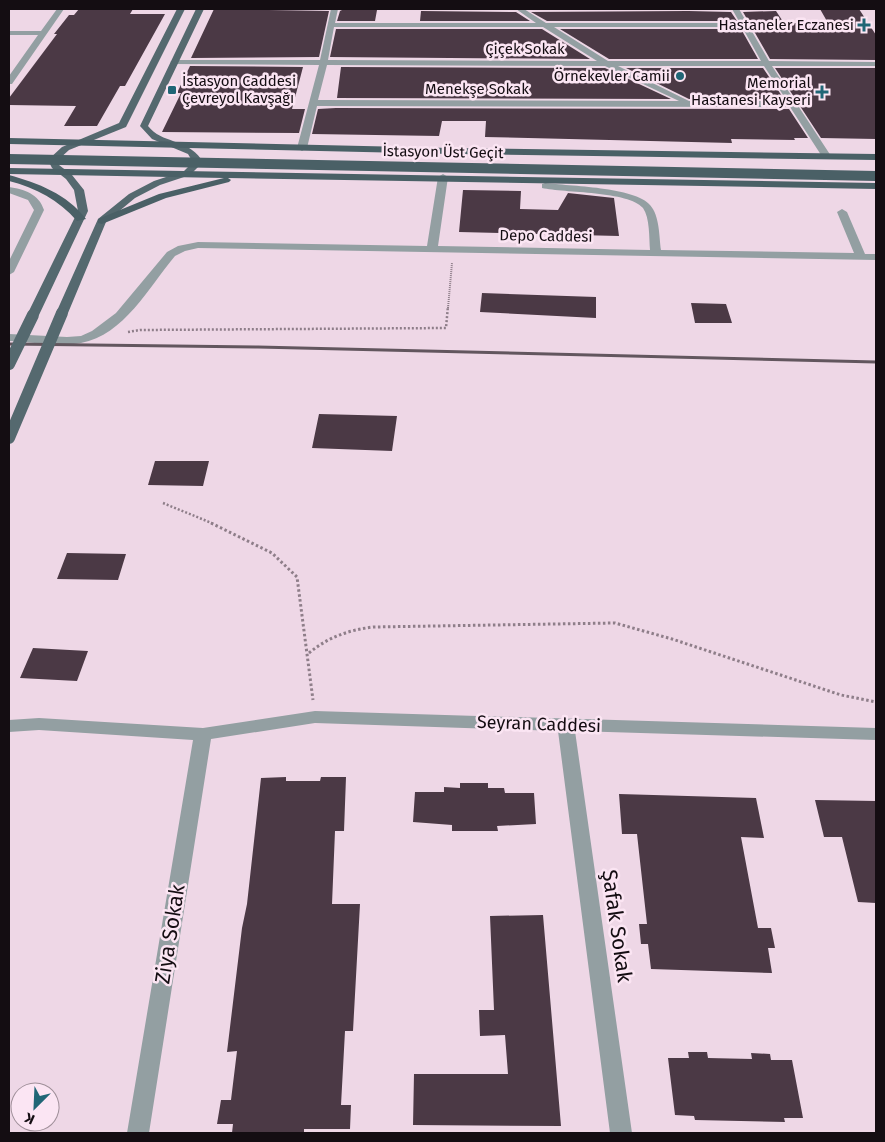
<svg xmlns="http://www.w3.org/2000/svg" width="885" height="1142" font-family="'Fira Sans',sans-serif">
<rect width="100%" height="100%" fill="#eed7e6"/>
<path fill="#4b3945" d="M 79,9 L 133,9 L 130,14 L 165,14 L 125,86 L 120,86 L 97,126 L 64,126 L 76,106 L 9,105 L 9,98 L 57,34 L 54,34 L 69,15 L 74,15 Z
M 214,9 L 329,11 L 319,57 L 191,58 Z
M 820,9 L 859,9 L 876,35 L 876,60 L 770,59 L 743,12 L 776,11 L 784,23 L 828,23 Z
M 342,10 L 377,10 L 375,21 L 337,21 L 340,11 Z
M 421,11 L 516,12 L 530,21 L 420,21 Z
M 688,11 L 731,12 L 737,21 L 547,21 L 531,12 Z
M 336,29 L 542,29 L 590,59 L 330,57 Z
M 560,29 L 741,29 L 758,59 L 609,59 Z
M 190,66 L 303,67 L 292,109 L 305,109 L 299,133 L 162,132 L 181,93 L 177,93 Z
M 341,67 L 605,68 L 671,99 L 337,98 Z
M 626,68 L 763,68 L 784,99 L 689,99 Z
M 775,68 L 876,68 L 876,139 L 821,138 Z
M 336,108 L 789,109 L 808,138 L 794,138 L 795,140 L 731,139 L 732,143 L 485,137 L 486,121 L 442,121 L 439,136 L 312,134 L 318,109 Z
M 463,190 L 521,191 L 520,209 L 558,210 L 568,193 L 614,198 L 619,236 L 459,232 Z
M 482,293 L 596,297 L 596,318 L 480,312 Z
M 691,303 L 726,304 L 732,323 L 695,323 Z
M 319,414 L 397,416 L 392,451 L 312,448 Z
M 155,461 L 209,461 L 203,486 L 148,485 Z
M 67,553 L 126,554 L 118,580 L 57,579 Z
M 33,648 L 88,651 L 77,681 L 20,678 Z
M 286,777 L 286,781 L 320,781 L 321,777 L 346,777 L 344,831 L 335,831 L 332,904 L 360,904 L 353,1031 L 345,1031 L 341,1105 L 351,1105 L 350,1129 L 304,1129 L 304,1133 L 232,1133 L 233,1124 L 217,1124 L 221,1100 L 231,1100 L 237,1051 L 227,1052 L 242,928 L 247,904 L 261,778 Z
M 460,783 L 488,783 L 488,788 L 504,788 L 505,793 L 534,793 L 536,824 L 497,826 L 498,831 L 452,831 L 452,825 L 413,822 L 415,792 L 444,792 L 444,787 L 460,788 Z
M 619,794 L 756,798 L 764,838 L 741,837 L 758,928 L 771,928 L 775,948 L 768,948 L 772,973 L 651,969 L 648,944 L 641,944 L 639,924 L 647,924 L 637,834 L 622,834 Z
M 815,800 L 876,801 L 876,903 L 858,902 L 842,837 L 824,837 Z
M 543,915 L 561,1126 L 413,1125 L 414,1074 L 508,1074 L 505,1035 L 480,1036 L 479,1010 L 494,1010 L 490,916 Z
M 688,1052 L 707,1052 L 708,1058 L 752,1059 L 751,1053 L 770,1054 L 771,1060 L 792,1060 L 803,1118 L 784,1118 L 785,1122 L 695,1120 L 694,1116 L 675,1115 L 668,1058 L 689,1058 Z"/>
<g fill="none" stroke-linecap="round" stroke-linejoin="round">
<path stroke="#8e7e89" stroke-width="2" stroke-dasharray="1 1" stroke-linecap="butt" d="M 448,308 L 452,263"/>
<path stroke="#8e7e89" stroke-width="2.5" stroke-dasharray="2 2" stroke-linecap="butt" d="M 128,332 L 140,330 L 446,328 L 448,306
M 163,503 L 214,524"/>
<path stroke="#8e7e89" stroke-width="3" stroke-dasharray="2.5 2.5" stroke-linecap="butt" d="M 211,523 L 272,553 L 297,577 L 313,700
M 309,653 C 328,637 349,630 373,627 L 615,623 L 672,639 L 841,695 L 876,702"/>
<path fill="#939fa2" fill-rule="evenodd" d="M 57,9 L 64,9 L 12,84 L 9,84 L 9,76 L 38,35 L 9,35 L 9,31 L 41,31 Z
M 331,9 L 338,9 L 335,23 L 536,23 L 516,9 L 524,9 L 546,23 L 740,23 L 732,9 L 739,9 L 769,61 L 876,62 L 876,66 L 772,66 L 831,156 L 826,159 L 823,158 L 790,107 L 317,106 L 307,148 L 302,151 L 297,148 L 319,65 L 174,64 L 170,62 L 174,60 L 320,60 ZM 334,27 L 543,27 L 597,61 L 328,60 ZM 554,27 L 742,27 L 761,61 L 608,61 ZM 327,65 L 605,66 L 679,101 L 318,100 ZM 618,66 L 764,66 L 787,101 L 689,101 Z
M 443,174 L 448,177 L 438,246 L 650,250 C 649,238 650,218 643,208 C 629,191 564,193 542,188 L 542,184 L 545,183 C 569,186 635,187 650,205 C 660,216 659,237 661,250 L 854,253 L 837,212 L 842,209 L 847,212 L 865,254 L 876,254 L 876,260 L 198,248 L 185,251 L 175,256 C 149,287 124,335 81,343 C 58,347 32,342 9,341 L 9,334 L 67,337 L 81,336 L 92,331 L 116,313 L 167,252 L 178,246 L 198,242 L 427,246 L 438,177 Z
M 9,187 C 24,189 39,194 44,210 L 14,272 L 9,275 L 9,261 L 34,210 L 28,200 L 9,193 Z
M 315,711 L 876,728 L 876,740 L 575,731 L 632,1133 L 610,1133 L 558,731 L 315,723 L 211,739 L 149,1133 L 127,1133 L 193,740 L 39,730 L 9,732 L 9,720 L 39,718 L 203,728 Z"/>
<path fill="#55696f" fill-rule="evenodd" d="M 177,9 L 185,9 L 126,127 L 69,150 L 58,160 L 59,165 L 72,175 L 84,190 L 88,211 L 39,315 L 33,318 L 29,317 L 27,315 L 78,211 L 74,190 L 66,179 L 52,168 L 48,160 L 62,147 L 119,123 Z
M 196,9 L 204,9 L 148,126 C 162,144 186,138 201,159 L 199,166 L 190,175 L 160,185 L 135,198 L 106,222 L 68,313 L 62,316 L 58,315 L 56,313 L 98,219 L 129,194 L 154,181 L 184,171 L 190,165 L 191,159 L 188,154 L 152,139 L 140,126 Z"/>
<path fill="#4a6066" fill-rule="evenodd" d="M 9,138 L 451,148 L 876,154 L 876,160 L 451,154 L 9,144 Z
M 9,168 L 876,183 L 876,189 L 228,178 L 231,180 L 229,182 L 166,198 L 102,224 L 98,223 L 98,219 L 159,194 L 224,178 L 9,174 Z
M 9,175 C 38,183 67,194 86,219 L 77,221 C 59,200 36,188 9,181 Z"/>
<path stroke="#62565e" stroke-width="3" d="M 9,344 L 258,347 L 876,362"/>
<path stroke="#55696f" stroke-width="12" d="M 9,364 L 33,315
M 9,438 L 62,313"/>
<path stroke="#4a6066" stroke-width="10" d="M 9,159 L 876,176"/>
</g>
<g fill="#206676" stroke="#fbe5f3" stroke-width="2">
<path d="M861.5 17.5h5v5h5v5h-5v5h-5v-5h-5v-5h5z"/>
<circle cx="680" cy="76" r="5"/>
<rect x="167" y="85" width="10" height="10" rx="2.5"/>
<path d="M819.5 84.5h5v5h5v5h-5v5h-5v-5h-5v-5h5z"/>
</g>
<g text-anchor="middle" stroke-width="5" stroke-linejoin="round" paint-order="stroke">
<g font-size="15" fill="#140d12" stroke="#fbe5f3" text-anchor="end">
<text x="854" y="30">Hastaneler Eczanesi</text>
<text x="670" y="81">Örnekevler Camii</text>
<text x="182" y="86" text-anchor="start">İstasyon Caddesi<tspan x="182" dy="17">Çevreyol Kavşağı</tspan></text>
<text x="811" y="88">Memorial<tspan x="811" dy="17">Hastanesi Kayseri</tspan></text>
</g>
<g font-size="15" fill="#140d12" stroke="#fbe5f3">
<text x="525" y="54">Çiçek Sokak</text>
<text x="477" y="94">Menekşe Sokak</text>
<text transform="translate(443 152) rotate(1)" y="5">İstasyon Üst Geçit</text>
<text transform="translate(546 236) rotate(1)" y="5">Depo Caddesi</text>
</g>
<g font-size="18" fill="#140d12" stroke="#fbe5f3">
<text transform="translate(539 724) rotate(2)" y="6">Seyran Caddesi</text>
</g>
<g font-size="21" fill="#140d12" stroke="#fbe5f3">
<text transform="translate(617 926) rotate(82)" y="7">Şafak Sokak</text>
<text transform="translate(170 934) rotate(-81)" y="7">Ziya Sokak</text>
</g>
</g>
<rect width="885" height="1142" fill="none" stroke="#140d12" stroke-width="20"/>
<g transform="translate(35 1107) rotate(204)"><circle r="24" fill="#fbe5f3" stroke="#9f8f99"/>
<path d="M0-4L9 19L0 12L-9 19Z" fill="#206676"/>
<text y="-8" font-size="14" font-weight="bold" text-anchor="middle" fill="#140d12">K</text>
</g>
</svg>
